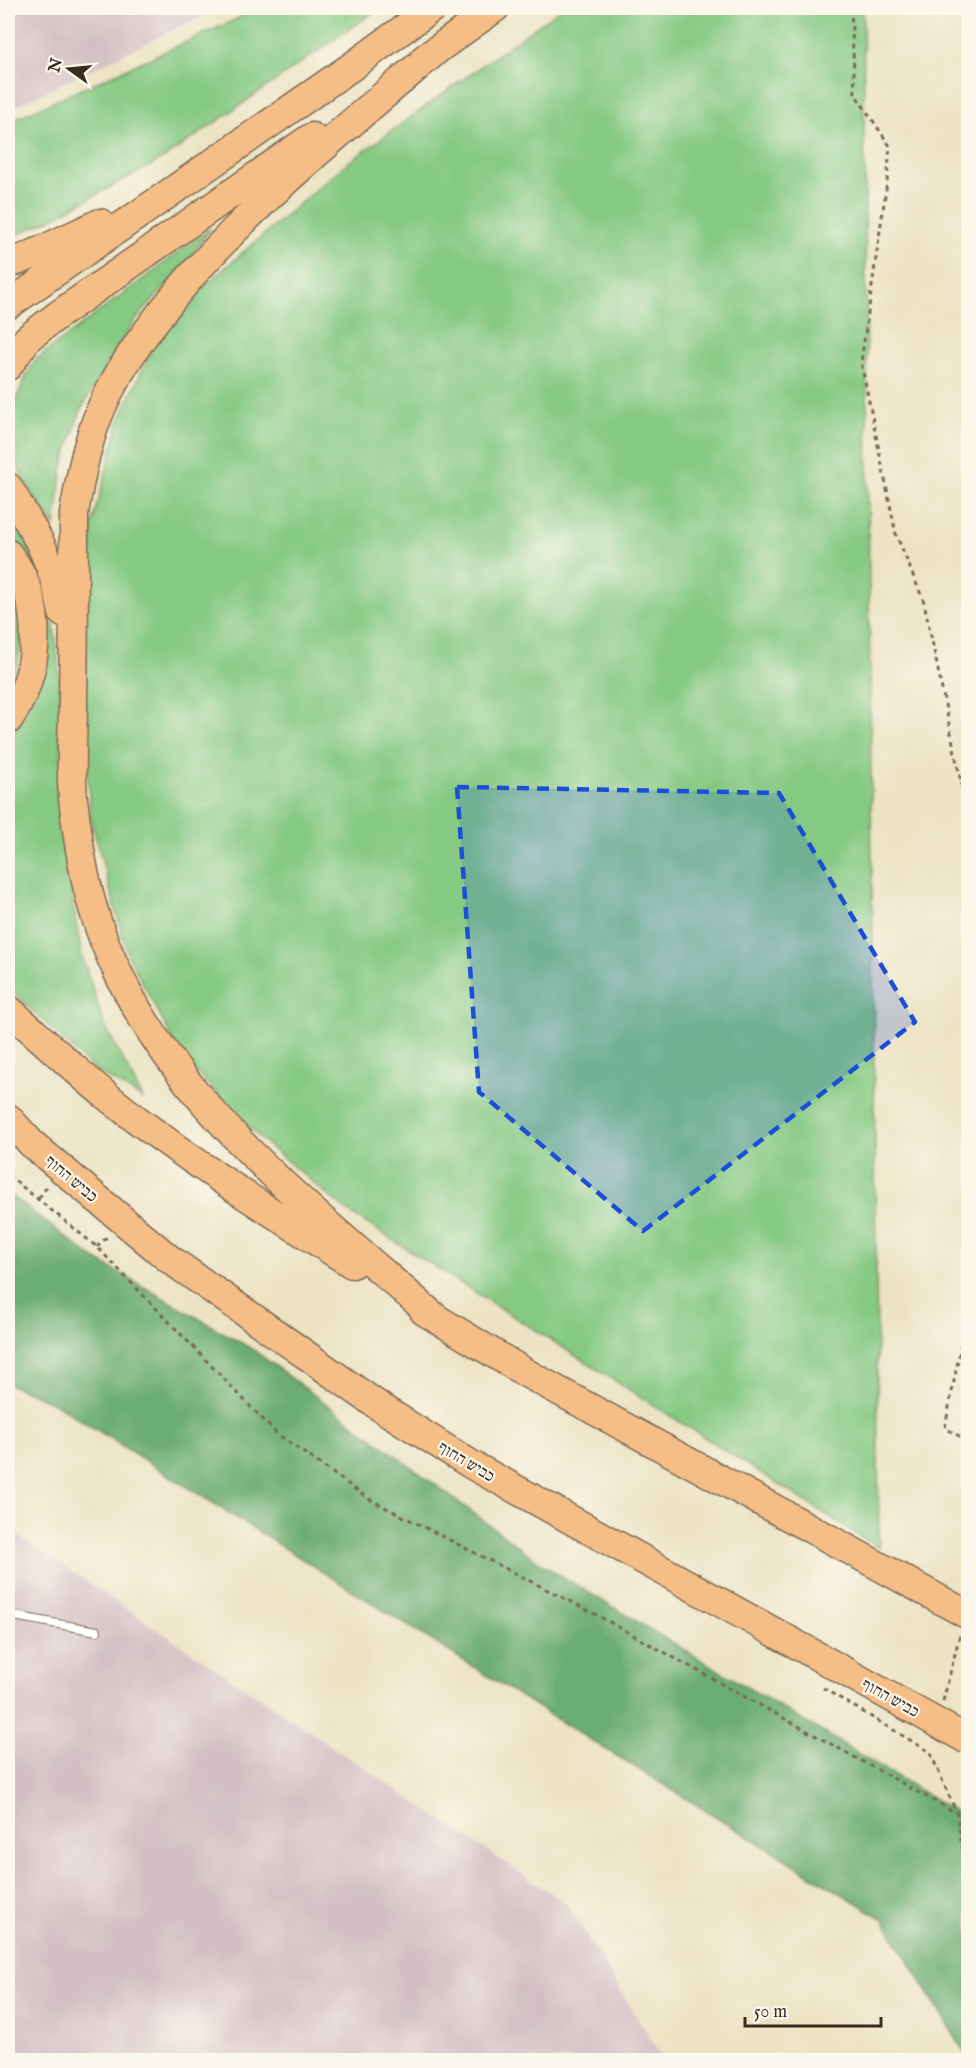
<svg xmlns="http://www.w3.org/2000/svg" width="976" height="2068" font-family="'IM FELL English','Frank Ruhl Libre',serif">
<rect width="100%" height="100%" fill="#fbf7ec"/>
<filter id="ink" filterUnits="userSpaceOnUse"><feTurbulence type="fractalNoise" baseFrequency=".0167" numOctaves="2"/><feDisplacementMap in="SourceGraphic" scale="12" xChannelSelector="R" yChannelSelector="G"/><feConvolveMatrix kernelMatrix="1 2 1 2 8 2 1 2 1" color-interpolation-filters="sRGB"/></filter>
<filter id="wash" filterUnits="userSpaceOnUse"><feTurbulence type="fractalNoise" baseFrequency=".008" numOctaves="4" result="noise"/><feDisplacementMap in="SourceGraphic" scale="24" xChannelSelector="R" yChannelSelector="G"/><feGaussianBlur stdDeviation="1.35" result="paint"/><feColorMatrix in="noise" values="0 0 0 0 0 0 0 0 0 0 0 0 0 0 0 0 0 1.4 0 .05"/><feComposite in="paint" operator="in"/></filter>
<g filter="url(#wash)">
<rect width="100%" height="100%" fill="#ece3c3"/>
<path fill="#d2bec3" d="M 8,8 L 218,8 L 8,110 Z
M 8,1529 L 568,1905 L 663,2060 L 8,2060 Z"/>
<path fill="#85c983" stroke="#607a50" stroke-width="1.5" d="M 257,8 L 380,8 L 164,158 L 45,222 L 8,238 L 8,122 L 235,20 Z
M 562,8 L 863,8 L 879,1548 L 347,1211 L 263,1141 L 182,1057 L 128,956 L 90,816 L 83,669 L 92,525 L 120,418 L 159,334 L 188,300 L 342,167 Z
M 211,228 L 185,264 L 133,323 L 81,409 L 63,466 L 55,526 C 37,501 15,471 9,440 C 6,419 24,378 35,360 Z
M 8,501 L 23,529 L 54,623 L 60,679 L 62,818 L 71,891 L 82,957 L 104,1024 L 143,1099 L 92,1068 L 8,987 L 8,740 L 24,718 L 27,560 L 8,537 Z
M 8,578 C 27,623 25,649 8,694 Z"/>
<path fill="#6cad71" stroke="#546c48" stroke-width="1.5" d="M 8,1193 L 93,1258 L 252,1349 L 546,1567 L 968,1819 L 968,2058 L 883,1919 L 550,1715 L 54,1403 L 8,1384 Z"/>
</g>
<g filter="url(#ink)">
<g fill="none" stroke-linecap="round" stroke-linejoin="round">
<defs>
<path id="lane" d="M 8,1615 L 97,1631"/>
<path id="highway" d="M 438,49 C 352,123 262,195 187,281 C 158,315 130,351 109,392 C 89,430 81,472 74,514 C 74,577 74,640 73,703 C 73,734 70,767 73,798 C 77,834 82,870 92,905 C 144,1085 304,1202 438,1320
M 424,59 L 495,8
M 8,264 L 27,257 L 100,223
M 8,305 L 354,65 L 432,8
M 8,366 L 28,338 L 58,315 L 312,137
M 8,487 C 35,532 53,560 63,613
M 8,554 C 45,601 42,672 8,720
M 8,1009 C 50,1046 90,1085 136,1119 C 205,1171 279,1217 352,1264
M 8,1118 L 32,1144 L 168,1258 L 380,1407 L 472,1465 L 792,1642
M 424,1311 L 526,1373 L 846,1548"/>
</defs>
<use href="#lane" stroke="#796b58" stroke-width="10"/>
<use href="#highway" stroke="#796b58" stroke-width="31"/>
<path stroke="#796b58" stroke-width="3" stroke-dasharray="4.5 4.5" stroke-linecap="butt" d="M 851,8 L 855,94 L 890,146 L 887,182 L 861,362 L 896,534 L 924,602 L 968,816
M 8,1175 L 97,1247 L 276,1433 L 369,1499 L 593,1613 L 956,1813
M 39,1198 L 48,1185
M 97,1247 L 108,1236
M 968,1308 L 945,1428 L 968,1441
M 823,1688 L 930,1752 L 957,1814 L 962,1846 L 968,1871
M 943,1701 L 960,1634"/>
<use href="#lane" stroke="#fff" stroke-width="8"/>
<use href="#highway" stroke="#f6be87" stroke-width="28"/>
<defs>
<path id="highway-bridge" d="M 846,1548 L 968,1615
M 792,1642 L 968,1740"/>
</defs>
<use href="#highway-bridge" stroke="#796b58" stroke-width="31" stroke-linecap="butt"/>
<use href="#highway-bridge" stroke="#f6be87" stroke-width="28"/>
</g>
</g>
<path fill="#1d4ed8" fill-opacity="0.2" stroke="#1d4ed8" stroke-width="4.5" stroke-dasharray="12 8" stroke-linejoin="round" d="M 457,787 L 779,793 L 915,1022 L 643,1231 L 479,1092 Z"/>
<g text-anchor="middle" stroke-width="4.5" stroke-linejoin="round" paint-order="stroke">
<g font-size="16" fill="#3b2a1e" stroke="#fbf7ec">
<text transform="translate(72 1178) rotate(40)" y="6">כביש החוף</text>
<text transform="translate(467 1461) rotate(31)" y="6">כביש החוף</text>
<text transform="translate(891 1697) rotate(29)" y="6">כביש החוף</text>
</g>
</g>
<rect width="976" height="2068" fill="none" stroke="#fbf7ec" stroke-width="30"/>
<g transform="translate(69 69) rotate(285)" stroke="#fbf7ec" stroke-width="4.5" paint-order="stroke">
<path d="M0-4.5L10 22L0 15L-10 22Z" fill="#3b2a1e"/>
<text y="-9" font-size="16" font-weight="bold" text-anchor="middle" fill="#3b2a1e">N</text>
</g>
<path d="M745 2017v9h136v-9" fill="none" stroke="#3b2a1e" stroke-width="3"/>
<text x="754" y="2017" font-size="18" fill="#3b2a1e" stroke="#fbf7ec" stroke-width="4.5" paint-order="stroke">50 m</text>
</svg>
